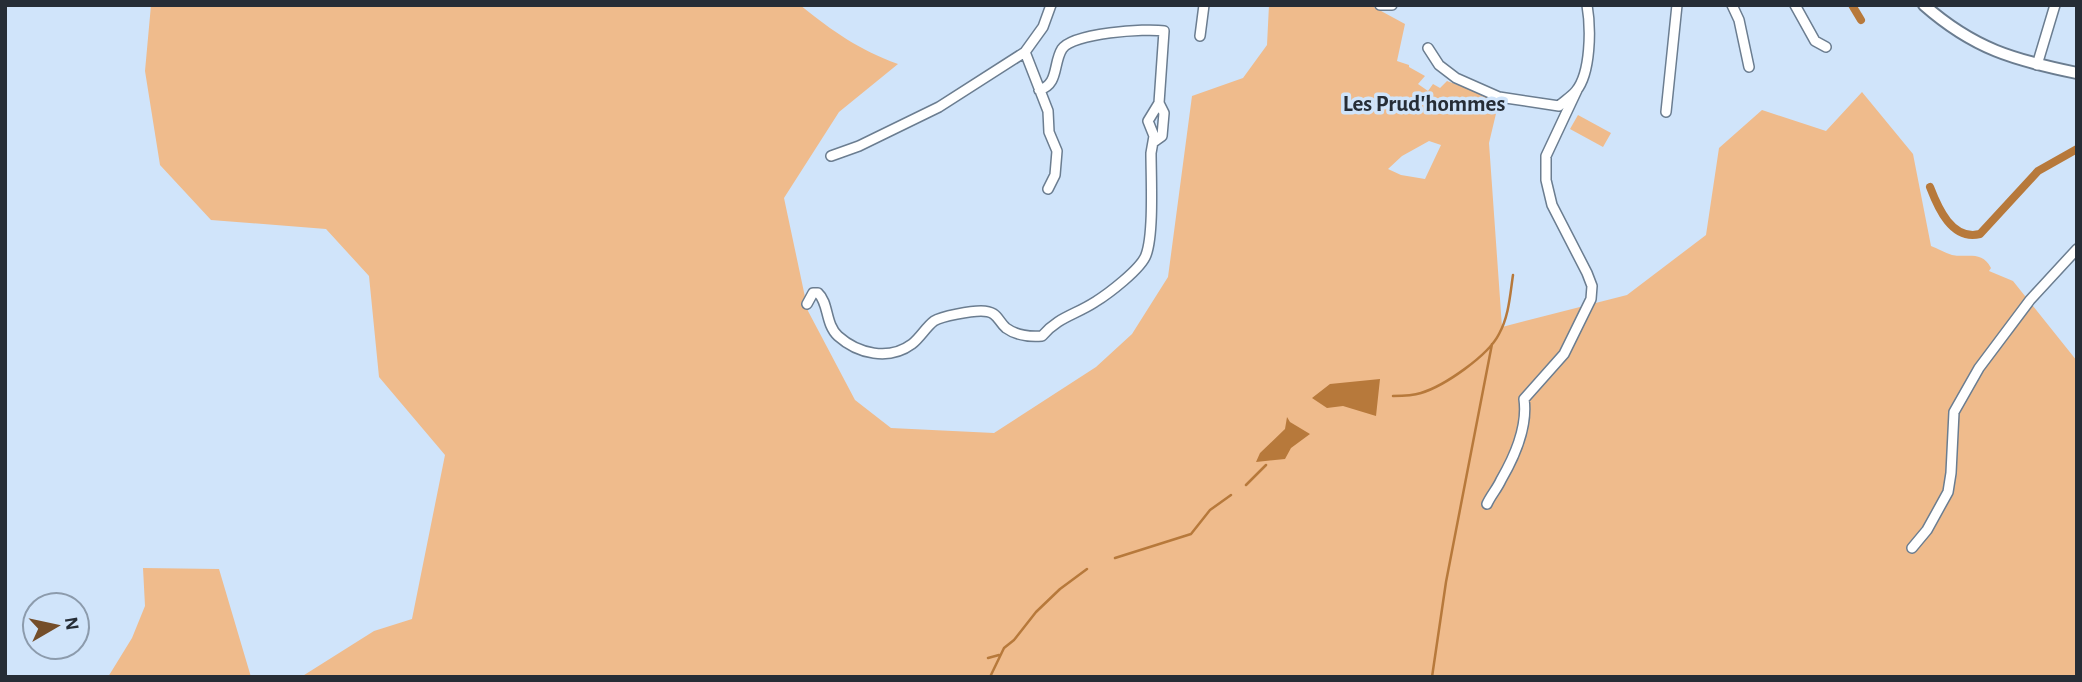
<svg xmlns="http://www.w3.org/2000/svg" width="2082" height="682" font-family="'Alegreya Sans',sans-serif">
<rect width="100%" height="100%" fill="#d0e4fa"/>
<path fill="#efbb8c" fill-rule="evenodd" d="M 151,5 L 800,5 C 834,32 857,49 898,64 L 839,112 L 784,198 L 808,311 L 855,400 L 891,428 L 994,433 L 1096,367 L 1132,334 L 1168,277 L 1192,96 L 1243,78 L 1267,45 L 1269,5 L 1370,5 L 1405,24 L 1397,61 L 1409,65 L 1409,67 L 1425,76 L 1418,84 L 1428,91 L 1433,84 L 1440,88 L 1447,81 L 1458,85 L 1466,85 L 1499,101 L 1489,143 L 1502,327 L 1627,295 L 1706,235 L 1719,148 L 1762,110 L 1826,131 L 1862,92 L 1913,154 L 1931,246 C 1937,248 1945,253 1952,255 C 1967,258 1982,250 1991,268 L 1989,271 L 2013,281 L 2077,361 L 2077,677 L 301,677 L 374,631 L 412,619 L 445,455 L 379,377 L 369,276 L 326,229 L 211,220 L 160,165 L 145,71 ZM 1429,141 L 1441,145 L 1425,179 L 1401,175 L 1388,169 L 1402,156 Z
M 1578,115 L 1611,133 L 1603,147 L 1570,129 Z
M 143,568 L 219,569 L 251,677 L 108,677 L 132,638 L 145,606 Z"/>
<path fill="#b7793b" d="M 1380,379 L 1376,416 L 1343,406 L 1327,408 L 1312,398 L 1330,384 Z
M 1287,417 L 1290,422 L 1310,434 L 1291,448 L 1285,459 L 1256,462 L 1260,453 L 1285,429 Z"/>
<g fill="none" stroke-linecap="round" stroke-linejoin="round">
<path stroke="#b7793b" stroke-width="2.5" d="M 1393,396 C 1402,396 1412,396 1421,393 C 1444,386 1488,356 1499,334 C 1509,316 1510,295 1513,275
M 1246,485 L 1266,465
M 1115,558 L 1191,534 L 1210,510 L 1231,495
M 988,658 L 999,655
M 990,677 L 1004,648 L 1014,640 L 1036,612 L 1060,589 L 1087,569
M 1432,677 L 1446,582 L 1492,344"/>
<path stroke="#b7793b" stroke-width="8" d="M 1852,5 L 1861,20
M 1930,187 C 1938,208 1952,241 1980,234 L 2038,171 L 2077,149"/>
<defs>
<path id="minor" d="M 1380,5 L 1392,5
M 1732,5 L 1739,20 L 1749,67
M 1795,5 L 1815,41 L 1826,47
M 1200,36 L 1204,5
M 1428,48 L 1439,65 L 1456,78 L 1499,97 L 1559,106 C 1564,101 1571,97 1576,91 C 1591,73 1591,28 1587,5
M 1025,52 L 1048,111 L 1049,132 L 1057,151 L 1055,175 L 1048,189
M 2037,65 L 2055,5
M 1666,112 L 1677,5
M 1155,141 L 1162,136 L 1164,113 L 1159,103
M 831,156 L 859,146 L 939,107 L 1025,52 L 1043,27 L 1051,5
M 807,304 L 813,293 L 818,293 C 829,303 825,324 838,336 C 858,354 889,361 912,344 C 920,338 926,327 934,321 C 942,316 971,311 981,311 C 998,311 997,320 1006,328 C 1017,336 1029,337 1042,336 C 1058,317 1075,315 1095,302 C 1108,294 1141,269 1146,255 C 1154,234 1151,177 1151,153 L 1154,136 L 1148,121 L 1159,103 L 1164,31 C 1146,28 1072,33 1062,49 C 1053,63 1059,85 1039,90
M 1487,504 C 1491,495 1497,489 1501,480 C 1515,456 1528,427 1524,399 L 1564,354 L 1591,299 L 1592,286 L 1587,273 L 1552,205 L 1546,180 L 1546,156 L 1577,90
M 1912,548 L 1927,530 L 1948,492 L 1951,473 L 1954,412 L 1979,368 L 2030,300 L 2077,249"/>
<path id="tertiary" d="M 1924,5 C 1974,49 2014,60 2077,73"/>
</defs>
<use href="#minor" stroke="#6b7d90" stroke-width="12"/>
<use href="#tertiary" stroke="#6b7d90" stroke-width="14"/>
<use href="#minor" stroke="#fff" stroke-width="9"/>
<use href="#tertiary" stroke="#fff" stroke-width="10"/>
</g>
<g text-anchor="middle" stroke-width="7" stroke-linejoin="round" paint-order="stroke">
<g font-size="23" font-weight="bold" fill="#262d36" stroke="#d0e4fa">
<text x="1424" y="111">Les Prud'hommes</text>
</g>
</g>
<rect width="2082" height="682" fill="none" stroke="#262d36" stroke-width="14"/>
<g transform="translate(56 626) rotate(81)"><circle r="33" fill="#d0e4fa" stroke="#8c9bac" stroke-width="2"/>
<path d="M0-5L12 26L0 18L-12 26Z" fill="#744e2a"/>
<text y="-10" font-size="19" font-weight="bold" text-anchor="middle" fill="#262d36">N</text>
</g>
</svg>
